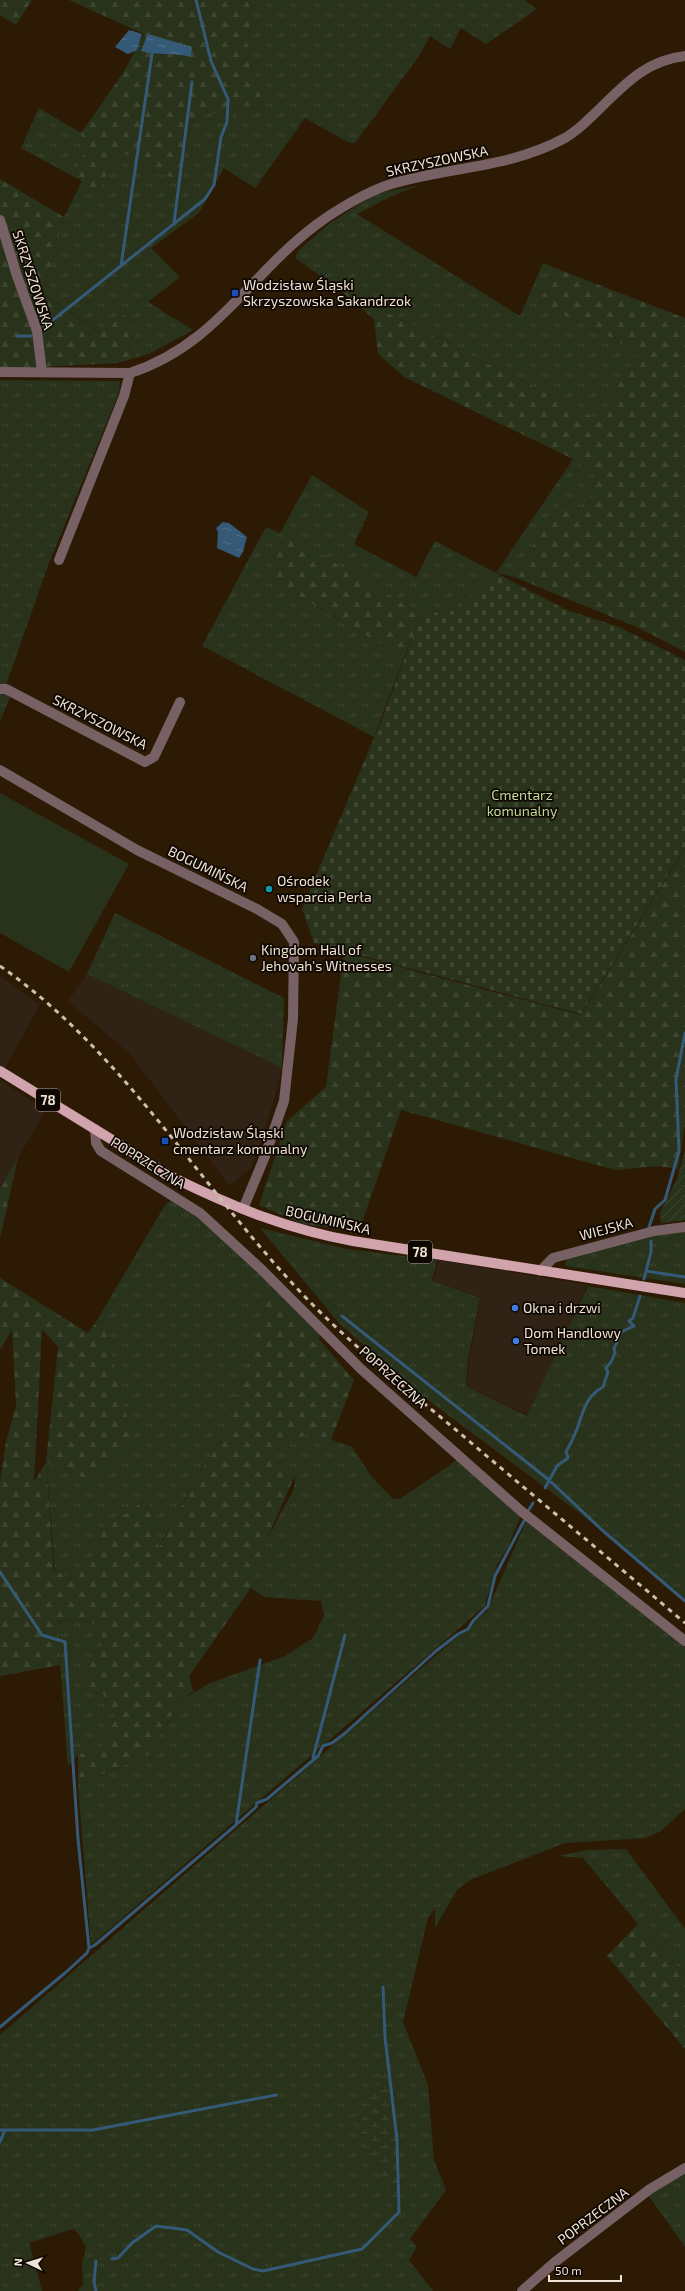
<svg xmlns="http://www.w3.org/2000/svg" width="685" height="2291" font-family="'Exo 2',sans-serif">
<defs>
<pattern id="grass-tufts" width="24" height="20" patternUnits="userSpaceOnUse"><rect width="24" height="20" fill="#29321b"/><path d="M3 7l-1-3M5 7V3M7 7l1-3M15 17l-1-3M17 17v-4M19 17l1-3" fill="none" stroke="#3e4630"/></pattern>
<pattern id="forest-firs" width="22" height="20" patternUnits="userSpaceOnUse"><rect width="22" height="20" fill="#29321b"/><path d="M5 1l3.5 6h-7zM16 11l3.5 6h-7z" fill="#3e4630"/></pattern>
<pattern id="wetland-marsh" width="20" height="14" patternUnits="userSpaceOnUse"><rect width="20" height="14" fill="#29321b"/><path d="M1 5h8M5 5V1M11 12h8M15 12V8" fill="none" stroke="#3e4630"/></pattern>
<pattern id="cemetery-stones" width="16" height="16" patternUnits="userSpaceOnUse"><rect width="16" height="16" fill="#29321b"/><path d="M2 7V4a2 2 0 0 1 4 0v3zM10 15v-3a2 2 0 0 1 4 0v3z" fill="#3e4630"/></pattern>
<pattern id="garden-furrows" width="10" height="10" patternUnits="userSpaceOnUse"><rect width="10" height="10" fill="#29321b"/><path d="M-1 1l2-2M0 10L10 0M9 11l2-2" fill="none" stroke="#3e4630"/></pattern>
<pattern id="water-ripples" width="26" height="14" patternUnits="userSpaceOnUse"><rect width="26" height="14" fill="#345a77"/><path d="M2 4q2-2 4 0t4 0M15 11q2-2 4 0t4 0" fill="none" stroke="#527289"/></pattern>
</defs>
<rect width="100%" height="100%" fill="#2c1a04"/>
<path fill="#302316" d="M 87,974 L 282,1068 L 272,1107 L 251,1168 L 230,1186 L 130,1054 L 68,1001 Z
M 0,976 L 40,1005 L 0,1076 Z
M 0,1080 L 46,1110 L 0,1189 Z
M 439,1260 L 587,1285 L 560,1348 L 528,1415 L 467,1386 L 469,1360 L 481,1298 L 433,1280 Z"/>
<path fill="url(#grass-tufts)" d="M 247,0 L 524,0 L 537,9 L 486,44 L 461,28 L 450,49 L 430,36 L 419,56 L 355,143 L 348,142 L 305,118 L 255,188 L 224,168 L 199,213 L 151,248 L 180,277 L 148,302 L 193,330 L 149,354 L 135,358 L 135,325 L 124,316 L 101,333 L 43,293 L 64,217 L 82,181 L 97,193 L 118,150 L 158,173 L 179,180 L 191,123 L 206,110 L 233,121 L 237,104 L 260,109 C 265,85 249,73 247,52 C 246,31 257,22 247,0 Z
M 39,108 L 81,133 L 84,153 L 74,177 L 21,148 Z
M 417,186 L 390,197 L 357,214 L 520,316 L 543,263 L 555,268 L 539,304 L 597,330 L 637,352 L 600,421 L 390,314 L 347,287 L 340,290 L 295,258 L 299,250 L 330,223 L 377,193 Z
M 0,380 L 120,381 L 119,393 L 49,563 L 6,685 L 0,684 Z
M 573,459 L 596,476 L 585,510 L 559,504 L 514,577 L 496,573 L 457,610 L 421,614 L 284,534 L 268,578 L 404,658 L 374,737 L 202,646 L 266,527 L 280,533 L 312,475 L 369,512 L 354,544 L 416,577 L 435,541 L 496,573 Z
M 0,692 L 11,695 L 0,721 Z
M 115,913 L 284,998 L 282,1068 L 87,974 Z
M 175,1198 L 253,1267 L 320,1335 L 319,1339 L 270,1295 L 226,1431 L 199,1474 L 158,1548 L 147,1499 L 104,1528 L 93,1557 L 72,1579 L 55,1570 L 46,1462 L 73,1475 L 104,1323 L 96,1322 L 165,1205 Z
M 260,1228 L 347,1249 L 437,1260 L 432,1280 L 480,1298 L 468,1359 L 466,1386 L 527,1416 L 588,1286 L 685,1303 L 685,1602 L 590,1521 L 408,1385 L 338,1322 Z
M 685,1231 L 685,1284 L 565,1266 L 566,1260 C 603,1244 645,1235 685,1231 Z
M 310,1432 L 352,1447 L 372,1477 L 393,1499 L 400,1499 L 457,1460 L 520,1517 L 508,1547 L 497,1565 L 485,1606 L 91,1945 L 78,1785 L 148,1755 L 181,1700 L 210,1683 L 285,1656 L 313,1638 L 324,1616 L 321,1601 L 264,1597 L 251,1588 L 249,1572 L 294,1489 L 295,1475 L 278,1463 L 277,1450 Z
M 526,1522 L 685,1647 L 685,1809 L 661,1831 L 646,1838 L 565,1843 L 470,1880 L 457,1890 L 435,1928 L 435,1908 L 428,1918 L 403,2022 L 428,2085 L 434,2160 L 446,2190 L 410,2239 L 417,2247 L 409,2260 L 433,2291 L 78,2291 L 83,2284 L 82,2264 L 86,2247 L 78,2233 L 73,2229 L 29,2243 L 42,2291 L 0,2291 L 0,2035 L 487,1611 Z
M 75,1618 L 98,1625 L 104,1643 L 91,1659 L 103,1694 L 115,1715 L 105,1745 L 78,1755 L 68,1766 L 57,1623 Z
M 626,1849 L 685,1929 L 685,1974 L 638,1924 L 583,1858 L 559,1856 L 586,1850 Z
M 685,2172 L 685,2247 L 648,2195 Z"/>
<path fill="url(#forest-firs)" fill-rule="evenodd" d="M 0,0 L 32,0 L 16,25 L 0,15 Z
M 69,0 L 247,0 C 257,22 246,32 247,52 C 249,73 265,84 260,109 L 237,104 L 233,122 L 206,110 L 191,123 L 179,180 L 158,173 L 118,150 L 97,194 L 85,195 L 82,181 L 74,177 L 84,153 L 81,133 L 123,73 L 144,34 Z
M 0,179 L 64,217 L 43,293 L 100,333 L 124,315 L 135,325 L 135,358 L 118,363 L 0,369 Z
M 555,268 L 685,318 L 685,652 L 639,628 L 514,577 L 559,504 L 585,510 L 596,476 L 573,459 L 404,377 L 378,354 L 374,319 L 340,290 L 347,287 L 390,314 L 600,421 L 636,352 L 597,330 L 539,304 Z
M 284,533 L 421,614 L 404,658 L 268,578 Z
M 685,849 L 685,1124 L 678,1169 L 658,1166 L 615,1170 L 401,1110 L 359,1231 L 302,1224 L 259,1205 L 287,1121 L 326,1087 L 344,952 L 581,1015 Z
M 18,1157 L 0,1239 L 0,1189 Z
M 0,1278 L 88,1333 L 96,1322 L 104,1323 L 135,1449 L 109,1459 L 99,1480 L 73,1475 L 46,1462 L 54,1570 L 72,1579 L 93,1557 L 104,1528 L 147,1499 L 159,1547 L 199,1474 L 226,1431 L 270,1294 L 319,1339 L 354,1380 L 331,1440 L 310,1432 L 277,1450 L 278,1463 L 295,1475 L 266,1541 L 251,1588 L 189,1676 L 193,1691 L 181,1700 L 148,1755 L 78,1785 L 78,1755 L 105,1745 L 115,1715 L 103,1694 L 84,1685 L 91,1659 L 104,1643 L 98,1625 L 75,1618 L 58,1622 L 60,1665 L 0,1676 L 0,1482 L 6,1442 L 16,1406 L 12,1330 L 0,1350 ZM 42,1329 L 58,1347 L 46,1462 L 34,1482 Z
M 638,1924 L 685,1974 L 685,2049 L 607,1956 Z"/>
<path fill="url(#wetland-marsh)" d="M 391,2061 L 401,2195 L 394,2202 L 353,2121 Z"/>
<path fill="url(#cemetery-stones)" d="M 496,573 L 567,610 L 619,627 L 685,660 L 685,848 L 581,1014 L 314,943 L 302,909 L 382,719 L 421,614 L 457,610 Z"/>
<path fill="#29321b" d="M 0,793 L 129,864 L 69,972 L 0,933 Z"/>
<path fill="url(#garden-furrows)" d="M 685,1150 L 685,1220 L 661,1223 L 660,1213 L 677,1179 Z"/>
<path fill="url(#water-ripples)" d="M 129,30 L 142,34 L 137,50 L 128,54 L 115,47 Z
M 148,34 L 192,47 L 191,57 C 173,52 160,56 141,51 Z
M 223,522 L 229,523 L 247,537 L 243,552 L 239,558 L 217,548 L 218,532 L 216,528 Z"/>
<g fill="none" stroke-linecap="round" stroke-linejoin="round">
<path stroke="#345a77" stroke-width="3" d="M 174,223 L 192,82
M 121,266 L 152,54
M 44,327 L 205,199 L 214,185 L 221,137 L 227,122 L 228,99 L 211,61 L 196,0
M 17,336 L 31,336
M 649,1227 L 655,1209 L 665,1200 L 679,1151 L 676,1079 L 685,1033
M 646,1271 L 685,1277
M 644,1279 L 651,1252 L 651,1241
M 342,1316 L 549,1480 L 602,1530 L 685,1601
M 545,1488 L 557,1466 L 568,1458 L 566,1452 C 570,1445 574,1437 577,1429 C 583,1412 586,1396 603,1387 L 608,1372 L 606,1368 L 611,1362 L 615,1353 L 614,1349 L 621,1332 L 634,1326 L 629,1321 L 633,1318 L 640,1296
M 528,1511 L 533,1503
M 0,1572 L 42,1635 L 65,1642 L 78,1839 L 89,1948
M 313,1758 L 345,1635
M 236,1825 L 260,1660
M 0,2027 L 65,1973 L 87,1953 L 89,1948 L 95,1945 L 236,1825 L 256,1807 L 257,1803 L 267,1799 L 318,1756 L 323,1746 L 332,1743 L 344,1734 L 436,1651 L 458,1634 L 468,1629 L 473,1621 L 488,1606 L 495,1576 L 524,1521
M 0,2130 L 93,2130 L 276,2095
M 0,2142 L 5,2130
M 112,2259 L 118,2258 L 132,2243 L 156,2226 L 187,2230 L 218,2252 L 253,2269 L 263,2271 L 362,2249 L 399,2212 L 397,2140 L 385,2037 L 383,1987
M 96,2291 L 94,2282 L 96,2261"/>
<path stroke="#776165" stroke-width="10" d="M 0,220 L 17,276 L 37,331 L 42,372
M 0,372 L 130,373 C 216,345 249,275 316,225 C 336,210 368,191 391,184 C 452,166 507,169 565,138 C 575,132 583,125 591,117 C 621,89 642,61 685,56
M 59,560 L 124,396 L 130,373
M 0,689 L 6,689 L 145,762 L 154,757 L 180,702
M 0,770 L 137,850 L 257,909 L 282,924 L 294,942 L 293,1019 L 284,1101 L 265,1156 L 243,1209
M 95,1129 L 96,1143 L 101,1151 L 200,1213 L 261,1269 L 361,1369 L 521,1511 L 685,1641
M 540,1271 L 553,1258 L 654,1231 L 685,1227
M 522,2291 L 555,2262 L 650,2189 L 685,2168"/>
<path stroke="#d1a3ac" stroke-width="10" d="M 0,1071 L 176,1179 C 233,1207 290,1230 353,1241 L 685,1293"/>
<path stroke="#cbbfaf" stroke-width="3" stroke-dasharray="5 5" stroke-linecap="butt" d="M 0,966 C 129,1056 205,1196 314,1306 C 360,1352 412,1393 462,1435 C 536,1498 611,1560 685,1623"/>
</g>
<g fill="#1a4fb4" stroke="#0e0702" stroke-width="1.5">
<rect x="231" y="289" width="8" height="8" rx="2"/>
<rect x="161" y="1137" width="8" height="8" rx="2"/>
</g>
<circle fill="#0f9aa8" stroke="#0e0702" stroke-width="1.5" cx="269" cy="889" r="4"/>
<circle fill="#6b7280" stroke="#0e0702" stroke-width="1.5" cx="253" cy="958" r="4"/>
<g fill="#3f7fe0" stroke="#0e0702" stroke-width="1.5">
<circle cx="515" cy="1308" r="4"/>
<circle cx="516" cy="1341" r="4"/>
</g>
<g text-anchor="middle" stroke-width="3.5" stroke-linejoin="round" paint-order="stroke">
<g fill="#0e0702" stroke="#aba196" stroke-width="1">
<rect x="36" y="1089" width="24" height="22" rx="3"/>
<rect x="408" y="1241" width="24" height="22" rx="3"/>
</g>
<g font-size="13" font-weight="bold" fill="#eee3d5">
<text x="48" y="1105">78</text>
<text x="420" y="1257">78</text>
</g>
<g font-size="14" fill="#eee3d5" stroke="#0e0702">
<text transform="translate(437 161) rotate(-12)" y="5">SKRZYSZOWSKA</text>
<text transform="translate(33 280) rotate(72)" y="5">SKRZYSZOWSKA</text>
<text transform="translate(100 722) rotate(27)" y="5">SKRZYSZOWSKA</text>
<text transform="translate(208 869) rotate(26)" y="5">BOGUMIŃSKA</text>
<text transform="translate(148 1163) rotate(32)" y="5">POPRZECZNA</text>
<text transform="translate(328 1220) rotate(13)" y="5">BOGUMIŃSKA</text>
<text transform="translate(606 1229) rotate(-15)" y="5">WIEJSKA</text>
<text transform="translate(393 1377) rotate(42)" y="5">POPRZECZNA</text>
<text transform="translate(593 2216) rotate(-37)" y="5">POPRZECZNA</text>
</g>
<g font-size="14" fill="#eee3d5" stroke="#0e0702" text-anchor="start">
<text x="243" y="290">Wodzisław Śląski<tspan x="243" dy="16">Skrzyszowska Sakandrzok</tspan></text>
<text x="277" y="886">Ośrodek<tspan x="277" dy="16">wsparcia Perła</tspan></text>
<text x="261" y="955">Kingdom Hall of<tspan x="261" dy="16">Jehovah's Witnesses</tspan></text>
<text x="173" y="1138">Wodzisław Śląski<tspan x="173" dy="16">cmentarz komunalny</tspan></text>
<text x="523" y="1313">Okna i drzwi</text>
<text x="524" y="1338">Dom Handlowy<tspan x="524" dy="16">Tomek</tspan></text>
</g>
<g font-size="14" fill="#bed996" stroke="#0e0702">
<text x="522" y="800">Cmentarz<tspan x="522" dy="16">komunalny</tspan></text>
</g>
</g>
<g transform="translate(28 2263) rotate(274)" stroke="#0e0702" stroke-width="3" paint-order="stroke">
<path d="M0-3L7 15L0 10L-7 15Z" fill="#eee3d5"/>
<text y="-6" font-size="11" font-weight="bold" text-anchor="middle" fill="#eee3d5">N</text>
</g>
<path d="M549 2275v6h72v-6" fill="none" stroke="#eee3d5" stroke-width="2"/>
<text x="555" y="2275" font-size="12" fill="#eee3d5" stroke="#0e0702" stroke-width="3" paint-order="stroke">50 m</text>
</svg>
